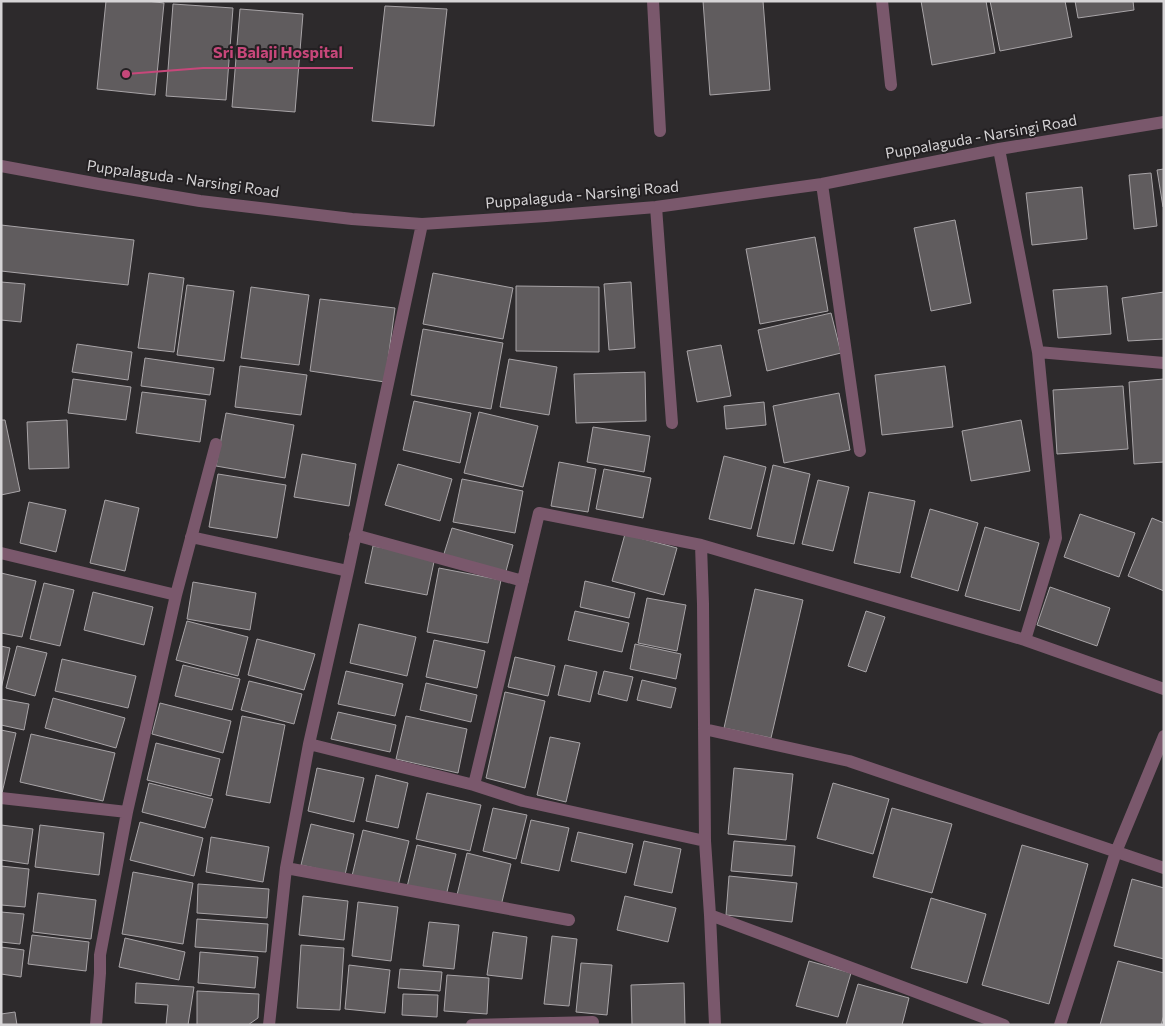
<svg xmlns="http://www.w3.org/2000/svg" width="1165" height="1026" font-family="Commissioner,sans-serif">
<rect width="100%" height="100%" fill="#2d2a2c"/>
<path fill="#605c5e" stroke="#a8a4a7" d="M 106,1 L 147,1 L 164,3 L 155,95 L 97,89 Z
M 703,1 L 763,1 L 770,90 L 710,95 Z
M 921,1 L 986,1 L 995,53 L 932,65 Z
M 990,1 L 1065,1 L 1072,37 L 1000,51 Z
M 1075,1 L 1133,1 L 1134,10 L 1078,18 Z
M 173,4 L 233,8 L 226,100 L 166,96 Z
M 385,6 L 447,9 L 434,126 L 372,121 Z
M 240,9 L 303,14 L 295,112 L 232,107 Z
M 1164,169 L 1164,207 L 1163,207 L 1157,170 Z
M 1151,173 L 1157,226 L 1134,229 L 1129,175 Z
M 1082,187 L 1087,239 L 1032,245 L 1026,193 Z
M 955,220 L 971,303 L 931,311 L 914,228 Z
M 1,225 L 134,240 L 128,285 L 1,271 Z
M 815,237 L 828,311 L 760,324 L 746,249 Z
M 149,273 L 184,278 L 174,352 L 138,348 Z
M 433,273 L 513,288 L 503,339 L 423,324 Z
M 1,282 L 25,284 L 21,322 L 1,320 Z
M 631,282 L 635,348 L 609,350 L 604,284 Z
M 187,285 L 234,291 L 224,361 L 177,355 Z
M 516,286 L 599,287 L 599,352 L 516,351 Z
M 1107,286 L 1111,334 L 1058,338 L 1053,290 Z
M 251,287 L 309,295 L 299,365 L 241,358 Z
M 1164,292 L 1164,339 L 1128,341 L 1122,298 Z
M 320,299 L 395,308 L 385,382 L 310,371 Z
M 831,313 L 841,353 L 767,371 L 758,330 Z
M 423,329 L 503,343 L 491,409 L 411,395 Z
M 77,344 L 132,352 L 128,380 L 72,372 Z
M 721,345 L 731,396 L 697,402 L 687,351 Z
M 145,358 L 214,368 L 210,395 L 141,386 Z
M 509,359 L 557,367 L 549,415 L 500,407 Z
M 240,366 L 307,375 L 301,415 L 235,407 Z
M 945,366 L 953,427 L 882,435 L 875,375 Z
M 645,372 L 646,421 L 576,423 L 574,374 Z
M 73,379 L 131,387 L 126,420 L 68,413 Z
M 1164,379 L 1164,462 L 1134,464 L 1129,382 Z
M 1123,386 L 1128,449 L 1057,454 L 1053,390 Z
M 142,392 L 206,400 L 200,442 L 136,433 Z
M 839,393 L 850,450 L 784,463 L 773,406 Z
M 414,401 L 471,413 L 460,463 L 403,450 Z
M 764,402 L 766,425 L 726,429 L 724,406 Z
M 479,412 L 538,426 L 523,487 L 464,473 Z
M 226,413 L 294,425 L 285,478 L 216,466 Z
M 1,420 L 5,420 L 20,491 L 1,495 Z
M 67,420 L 69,468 L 29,469 L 27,422 Z
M 1021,420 L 1030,471 L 971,481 L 962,431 Z
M 593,427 L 650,436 L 644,472 L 587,462 Z
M 302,454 L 356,464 L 349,506 L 294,497 Z
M 724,456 L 766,467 L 751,529 L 709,519 Z
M 559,462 L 596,469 L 588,512 L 551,506 Z
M 398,464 L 452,479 L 440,521 L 385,505 Z
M 773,465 L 810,474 L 794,544 L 757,536 Z
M 604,469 L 651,478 L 643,518 L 596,509 Z
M 218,474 L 286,485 L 277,538 L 209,527 Z
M 462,479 L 523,491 L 515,533 L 453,522 Z
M 818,480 L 849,487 L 833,551 L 802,544 Z
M 869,492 L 915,501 L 900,573 L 854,563 Z
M 105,500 L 139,508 L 125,571 L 90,563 Z
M 29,502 L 66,510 L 56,552 L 20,543 Z
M 930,509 L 978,523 L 958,591 L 911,577 Z
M 1080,514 L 1135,533 L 1119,577 L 1064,557 Z
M 1152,518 L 1164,523 L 1164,591 L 1128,576 Z
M 985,527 L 1039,543 L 1020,611 L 965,596 Z
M 452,528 L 513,545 L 505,575 L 443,557 Z
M 625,534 L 677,548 L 664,595 L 612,581 Z
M 373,546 L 435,557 L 427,595 L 365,583 Z
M 439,568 L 501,580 L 488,643 L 427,632 Z
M 1,573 L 36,581 L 22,637 L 1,633 Z
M 585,581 L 635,593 L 629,618 L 580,607 Z
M 193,582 L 256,593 L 250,630 L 187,619 Z
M 44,583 L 74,590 L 60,646 L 30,639 Z
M 1050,587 L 1110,608 L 1097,646 L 1037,625 Z
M 755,589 L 803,600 L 771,738 L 724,728 Z
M 93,592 L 153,607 L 144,645 L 84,630 Z
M 647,598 L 686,605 L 677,651 L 638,643 Z
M 575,611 L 629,623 L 622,652 L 568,640 Z
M 866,611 L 885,617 L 866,672 L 848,666 Z
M 187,621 L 248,637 L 238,676 L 176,660 Z
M 359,624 L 416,637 L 407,676 L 350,663 Z
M 257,639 L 315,654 L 304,690 L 248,675 Z
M 434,640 L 485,651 L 477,688 L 426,677 Z
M 635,644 L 681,654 L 676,679 L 630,669 Z
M 1,646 L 10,648 L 1,689 Z
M 17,646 L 47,653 L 35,696 L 6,688 Z
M 515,657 L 555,666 L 548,696 L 508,687 Z
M 62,659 L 136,676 L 128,708 L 55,691 Z
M 183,665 L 240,679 L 232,710 L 175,696 Z
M 565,665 L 597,672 L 590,702 L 558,695 Z
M 346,671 L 403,684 L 395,716 L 338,704 Z
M 604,671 L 633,677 L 627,701 L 598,694 Z
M 642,680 L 676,688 L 671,708 L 637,700 Z
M 249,681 L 302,694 L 294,724 L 241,710 Z
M 426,683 L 477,695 L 471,722 L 420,710 Z
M 505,692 L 545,701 L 525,788 L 486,778 Z
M 53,698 L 125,718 L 116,748 L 45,728 Z
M 1,699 L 29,704 L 24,730 L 1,725 Z
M 160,703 L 231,721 L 223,753 L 152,734 Z
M 338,712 L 396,725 L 390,752 L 331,739 Z
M 242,716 L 285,725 L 270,803 L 226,795 Z
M 406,716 L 467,729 L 458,773 L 396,759 Z
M 1,730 L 16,733 L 2,793 L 1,792 Z
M 31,734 L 115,753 L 103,801 L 20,782 Z
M 550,737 L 580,743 L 566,802 L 537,795 Z
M 156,743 L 220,759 L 211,796 L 147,780 Z
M 317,768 L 364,778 L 354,822 L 308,811 Z
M 734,768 L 793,774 L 786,840 L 728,834 Z
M 376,775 L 408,783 L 398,828 L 366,821 Z
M 149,783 L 213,799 L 205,828 L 142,812 Z
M 833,783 L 889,799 L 873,854 L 817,838 Z
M 427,793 L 481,805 L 470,851 L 416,839 Z
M 493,808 L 527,815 L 516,859 L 483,851 Z
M 892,808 L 952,824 L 932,893 L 873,877 Z
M 531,820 L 569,828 L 559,871 L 521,863 Z
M 140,822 L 203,838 L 194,876 L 130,860 Z
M 311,824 L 354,834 L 345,875 L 301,865 Z
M 1,825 L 33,829 L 28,864 L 1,860 Z
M 40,825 L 104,833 L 99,875 L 35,867 Z
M 363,830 L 409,841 L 398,886 L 352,876 Z
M 578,832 L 633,844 L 626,873 L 571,861 Z
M 211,837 L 269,847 L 263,882 L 206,872 Z
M 644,841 L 681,849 L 672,893 L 634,885 Z
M 734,841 L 795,846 L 792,876 L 731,871 Z
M 417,845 L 456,854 L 446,896 L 407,887 Z
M 1022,845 L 1088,864 L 1049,1004 L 982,985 Z
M 467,853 L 511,864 L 501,906 L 457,895 Z
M 1,866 L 29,869 L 25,907 L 1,905 Z
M 133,872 L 193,883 L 183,944 L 122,934 Z
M 729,876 L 797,883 L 792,922 L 726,915 Z
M 1132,879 L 1164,888 L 1164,959 L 1114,946 Z
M 198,884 L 269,889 L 267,918 L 197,913 Z
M 38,893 L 96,900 L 91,939 L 33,932 Z
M 303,896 L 348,901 L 344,940 L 299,935 Z
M 625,896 L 676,908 L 668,942 L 617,930 Z
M 931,898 L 986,914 L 967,983 L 911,968 Z
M 358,902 L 398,907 L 391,961 L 352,956 Z
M 1,912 L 24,914 L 20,944 L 1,942 Z
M 197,919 L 268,924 L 266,952 L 195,947 Z
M 429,922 L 459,925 L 454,969 L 423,966 Z
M 493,932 L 527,937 L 522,979 L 487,975 Z
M 32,935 L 89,942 L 86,971 L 28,964 Z
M 552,936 L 577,939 L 569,1006 L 544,1004 Z
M 125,938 L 185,952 L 179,980 L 119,967 Z
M 301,945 L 344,948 L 340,1010 L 297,1008 Z
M 1,947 L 24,950 L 21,977 L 1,974 Z
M 200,952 L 258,957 L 255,988 L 198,983 Z
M 809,961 L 851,973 L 838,1017 L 796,1006 Z
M 1118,961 L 1164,973 L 1164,1015 L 1161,1025 L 1100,1025 Z
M 581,963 L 612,965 L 607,1015 L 576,1012 Z
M 349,965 L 390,970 L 385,1013 L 345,1009 Z
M 400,969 L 442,972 L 440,991 L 398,988 Z
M 447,975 L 489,978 L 487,1014 L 444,1011 Z
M 136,983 L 194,987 L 188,1025 L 166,1025 L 168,1005 L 135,1003 Z
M 684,983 L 685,1025 L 632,1025 L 631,985 Z
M 858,984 L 909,998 L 902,1025 L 846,1025 Z
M 197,991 L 259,994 L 258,1018 L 248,1025 L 197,1025 Z
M 403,994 L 438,995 L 437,1017 L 402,1015 Z
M 15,1012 L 17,1025 L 1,1025 L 1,1014 Z"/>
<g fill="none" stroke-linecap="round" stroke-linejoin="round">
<path stroke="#7a586c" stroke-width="12" d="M 653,1 L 660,131
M 882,1 L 891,85
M 999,149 L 1038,352
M 1,166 L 99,184 L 200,201 L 352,219 L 422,224 L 546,216 L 656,207 L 822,184 L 999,149 L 1164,122
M 822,184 L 860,451
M 656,207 L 672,423
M 355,535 L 523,581
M 191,537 L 348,571
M 701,545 L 703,604 L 705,841 L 710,915 L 715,1025
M 1,553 L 176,595
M 1025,640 L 1056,538 L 1038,352 L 1164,363
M 704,729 L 849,761 L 1164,868
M 309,744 L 474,785 L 523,801 L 705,841
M 474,785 L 539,513 L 701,545 L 1025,640 L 1164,689
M 1,798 L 127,812
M 286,868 L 569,920
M 710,915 L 1004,1025
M 96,1025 L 100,973 L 100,955 L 127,812 L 176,595 L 216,444
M 269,1025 L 286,868 L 309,744 L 348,571 L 422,224
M 472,1025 L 593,1022
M 1060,1025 L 1116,852 L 1164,736"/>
</g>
<g text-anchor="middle" stroke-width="4" stroke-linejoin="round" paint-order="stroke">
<g font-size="15" fill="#d6d4d6" stroke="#232022">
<text transform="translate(981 137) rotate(-10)" y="5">Puppalaguda - Narsingi Road</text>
<text transform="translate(183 179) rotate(8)" y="5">Puppalaguda - Narsingi Road</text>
<text transform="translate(582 195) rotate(-5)" y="5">Puppalaguda - Narsingi Road</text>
</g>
</g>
<path fill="none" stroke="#c7477a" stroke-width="2" d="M126 74L203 68H353"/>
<circle fill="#c7477a" stroke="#232022" stroke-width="2" cx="126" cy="74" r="5"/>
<g font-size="16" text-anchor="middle" font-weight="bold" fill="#c7477a" stroke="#232022" stroke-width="4" stroke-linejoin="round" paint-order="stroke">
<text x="278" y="58">Sri Balaji Hospital</text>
</g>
<rect width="1165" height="1026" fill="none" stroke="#d6d4d6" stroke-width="5"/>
</svg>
